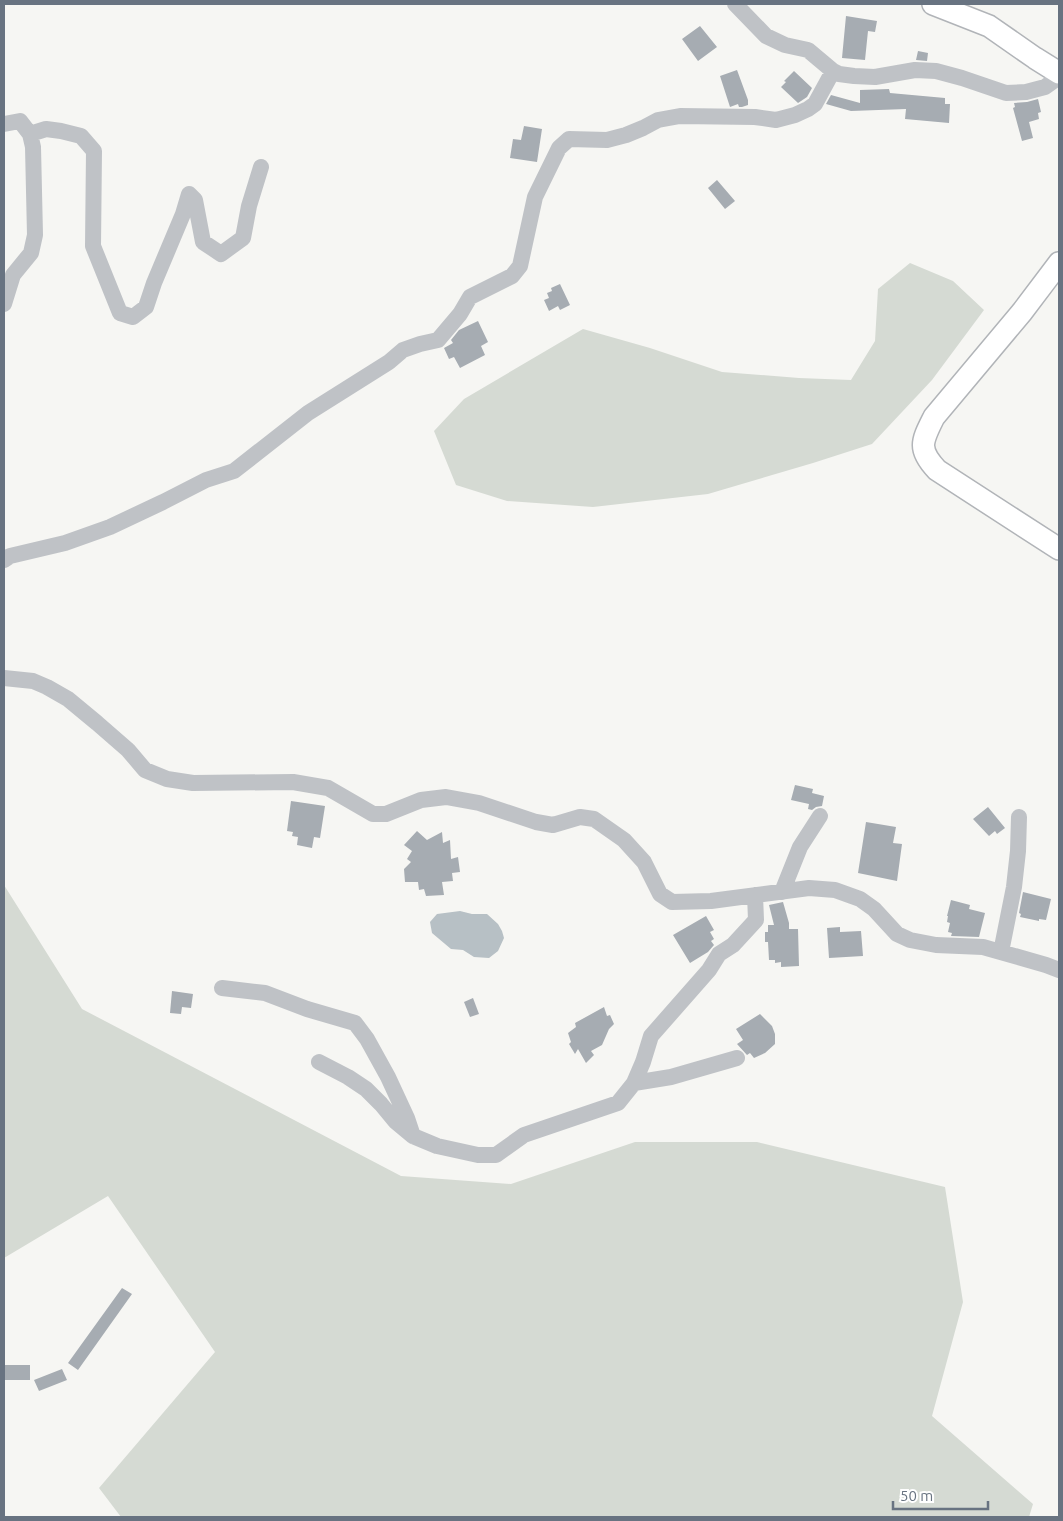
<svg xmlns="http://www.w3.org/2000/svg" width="1063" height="1521" font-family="Ubuntu,sans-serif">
<rect width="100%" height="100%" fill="#f6f6f3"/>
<path fill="#d5dad3" d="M 910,263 L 953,281 L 984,310 L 932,380 L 872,444 L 813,463 L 708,494 L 593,507 L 507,501 L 456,485 L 434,431 L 464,399 L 583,329 L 650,348 L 722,372 L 799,378 L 851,380 L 875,341 L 878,289 Z
M 4,885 L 82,1009 L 401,1176 L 511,1184 L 635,1142 L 757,1142 L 945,1187 L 963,1302 L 932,1416 L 1033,1504 L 1029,1517 L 121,1517 L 99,1488 L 215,1352 L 108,1196 L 4,1258 Z"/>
<path fill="#b7c0c5" d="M 460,911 L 472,914 L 487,914 L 498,924 L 502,931 L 504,938 L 498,951 L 489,958 L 474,957 L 463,950 L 451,949 L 432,933 L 430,922 L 437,914 Z"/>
<path fill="#a6acb2" d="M 846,16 L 877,21 L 875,32 L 868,31 L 865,60 L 842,58 Z
M 700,26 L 717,47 L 698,61 L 682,39 Z
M 918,51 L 928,53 L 927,61 L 916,60 Z
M 737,70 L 748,100 L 748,105 L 742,107 L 739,107 L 738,104 L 730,107 L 720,76 Z
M 794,71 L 812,88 L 807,97 L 798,103 L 781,87 L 786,82 L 784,81 Z
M 889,89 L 890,93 L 945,98 L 945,104 L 950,104 L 949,123 L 905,119 L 906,109 L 851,111 L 826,104 L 831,95 L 860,103 L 860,90 Z
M 1038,99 L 1041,112 L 1038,113 L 1039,119 L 1029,122 L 1033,138 L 1022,141 L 1013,108 L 1015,107 L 1014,103 L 1027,102 Z
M 524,126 L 542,129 L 537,162 L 510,158 L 513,139 L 521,140 Z
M 717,180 L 735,201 L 725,209 L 708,188 Z
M 560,284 L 570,305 L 560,310 L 558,306 L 549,311 L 544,300 L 549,298 L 547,293 L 552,291 L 551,288 Z
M 478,321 L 488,342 L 481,346 L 485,355 L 460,368 L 454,357 L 449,359 L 444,348 L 453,343 L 451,340 L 459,330 Z
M 795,785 L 813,789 L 812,793 L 824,796 L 822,806 L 816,807 L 812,810 L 808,809 L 809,804 L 791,800 Z
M 291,801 L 325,806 L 320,838 L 314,837 L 312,848 L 297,845 L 298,837 L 292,836 L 293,832 L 287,831 Z
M 988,807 L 1005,828 L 997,834 L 995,831 L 989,836 L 973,819 Z
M 866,822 L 896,827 L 893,843 L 902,844 L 897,881 L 858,873 Z
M 417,831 L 427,840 L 442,832 L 443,843 L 450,840 L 451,859 L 458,857 L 460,872 L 452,873 L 453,881 L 442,882 L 444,895 L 426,896 L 424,889 L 419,890 L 418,882 L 405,882 L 404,869 L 411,862 L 407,859 L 412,851 L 404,845 Z
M 1023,892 L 1051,899 L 1046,920 L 1039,919 L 1039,921 L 1020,917 L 1021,914 L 1019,913 Z
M 951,900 L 970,905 L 969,909 L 985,913 L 979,937 L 951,936 L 952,933 L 948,932 L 950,923 L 947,922 L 948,916 L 947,916 Z
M 783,902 L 789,923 L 789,929 L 798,929 L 799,966 L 781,967 L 781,962 L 775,963 L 775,960 L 769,960 L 768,942 L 765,942 L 765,932 L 768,932 L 768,925 L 774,925 L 769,905 Z
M 706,916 L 714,930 L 710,932 L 714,939 L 711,941 L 714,945 L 708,952 L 690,963 L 673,935 Z
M 840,927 L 840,932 L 861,931 L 863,956 L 829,958 L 827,928 Z
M 172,991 L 193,994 L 191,1008 L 182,1007 L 181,1014 L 170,1013 Z
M 473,998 L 479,1014 L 470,1017 L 464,1002 Z
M 604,1007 L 607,1016 L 610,1015 L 614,1024 L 609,1029 L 602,1045 L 591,1051 L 594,1055 L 586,1063 L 578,1049 L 575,1054 L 569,1044 L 571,1042 L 568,1033 L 576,1027 L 575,1023 Z
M 760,1014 L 772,1026 L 775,1034 L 775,1044 L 765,1053 L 754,1058 L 750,1053 L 747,1055 L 737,1044 L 743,1040 L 736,1029 Z
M 122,1288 L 132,1294 L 78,1370 L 68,1363 Z
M 4,1365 L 30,1365 L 30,1380 L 4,1380 Z
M 62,1369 L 67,1380 L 39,1391 L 34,1380 Z"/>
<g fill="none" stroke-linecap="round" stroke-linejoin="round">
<defs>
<path id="major" d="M 933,4 L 989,26 L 1035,58 L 1059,73
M 1059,263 L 1022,312 L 934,417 C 922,441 917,449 937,470 L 1059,549"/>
</defs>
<use href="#major" stroke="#b1b4b8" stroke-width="24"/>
<path stroke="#bfc2c6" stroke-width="16" d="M 735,4 L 766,36 L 785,45 L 808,50 L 833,71 L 839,74 L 854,76 L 875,77 L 915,70 L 936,71 L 962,78 L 1006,93 L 1026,92 L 1045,87 L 1059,77
M 4,124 L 20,121 L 30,134 L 33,147 L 35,235 L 31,253 L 13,275 L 4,304
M 30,134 L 46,129 L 61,131 L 81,136 L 94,151 L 93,246 L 120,313 L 133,317 L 146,307 L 154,283 L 183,214 L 189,194 L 195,200 L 203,242 L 221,254 L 243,238 L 249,206 L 261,167
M 4,560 L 10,556 L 65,543 L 110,527 L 163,502 L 206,480 L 234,471 L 308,413 L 389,362 L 403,350 L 420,344 L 438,340 L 460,314 L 470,297 L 512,276 L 520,266 L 535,197 L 559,148 L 569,139 L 607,140 L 626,135 L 643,128 L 658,120 L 680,116 L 755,117 L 776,120 L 795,115 L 808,109 L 815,104 L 833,71
M 4,678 L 33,681 L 47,687 L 68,699 L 97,723 L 128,750 L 145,770 L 167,779 L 193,783 L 293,782 L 328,788 L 373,814 L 386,814 L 421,800 L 446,797 L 479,803 L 536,822 L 553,825 L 580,817 L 594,819 L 624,840 L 644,862 L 660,894 L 672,902 L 711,901 L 809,888 L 835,890 L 860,899 L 874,909 L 897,934 L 910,940 L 936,945 L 983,947 L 1046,965 L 1059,970
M 782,892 L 800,847 L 820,816
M 1001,952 L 1014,887 L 1018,851 L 1019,817
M 222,988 L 265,993 L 307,1009 L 355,1023 L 367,1039 L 388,1077 L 407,1118 L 413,1136 L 437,1146 L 478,1155 L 496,1155 L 524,1135 L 618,1103 L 634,1083
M 737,1058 L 671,1077 L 634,1083 L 643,1062 L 651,1036 L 709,970 L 719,954 L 733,945 L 756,920 L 755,895
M 319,1062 L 348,1077 L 366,1089 L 381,1104 L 395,1121 L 413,1136"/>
<use href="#major" stroke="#fff" stroke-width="21"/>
</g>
<rect width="1063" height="1521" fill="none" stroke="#687381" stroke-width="10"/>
<path d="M893 1501v8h95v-8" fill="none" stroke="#687381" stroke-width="2.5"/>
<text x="900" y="1501" font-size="15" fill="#687381" stroke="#ffffff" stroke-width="4" paint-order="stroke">50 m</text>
</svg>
